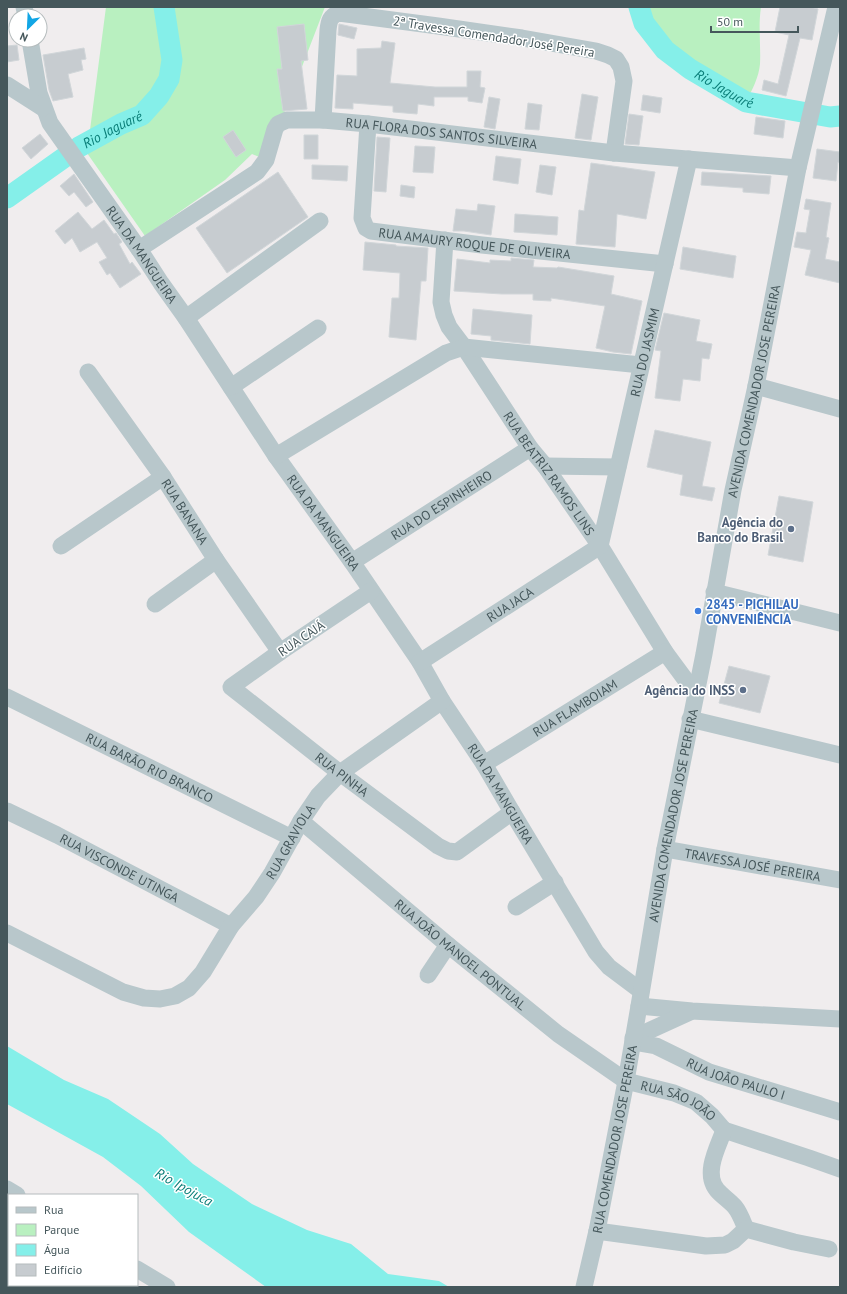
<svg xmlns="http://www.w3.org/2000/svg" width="847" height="1294" font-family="'PT Sans',sans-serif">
<rect width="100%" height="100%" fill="#f0edee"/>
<path fill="#b9f0c0" d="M 106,7 L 325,7 L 266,160 L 252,154 L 225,180 L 145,236 L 87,153 Z
M 639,7 L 761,7 C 758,27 761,45 760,64 C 759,77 752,90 746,102 L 690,69 L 665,50 L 644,23 Z"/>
<path fill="#85efe9" d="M 7,1046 L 64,1080 L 108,1099 L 160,1134 L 193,1164 L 252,1204 L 307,1230 L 351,1244 L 388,1274 L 439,1281 L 449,1287 L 266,1287 L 189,1232 L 141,1186 L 103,1157 L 7,1104 Z"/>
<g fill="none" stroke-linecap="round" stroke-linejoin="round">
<g stroke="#85efe9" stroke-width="21">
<path id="s1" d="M 639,7 L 644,23 L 665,50 L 690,69 L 746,102 L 830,117 L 840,116"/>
<path id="s2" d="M 7,198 L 79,147 L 121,124 L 142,115 L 159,96 L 169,79 L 172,60 L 164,7"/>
</g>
</g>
<path fill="#c7ccd0" stroke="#d1d6d9" d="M 780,7 L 810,7 L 818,9 L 812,40 L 800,38 L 786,96 L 762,90 L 764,80 L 778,84 L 785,53 L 789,35 L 775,32 Z
M 304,24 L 308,60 L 301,61 L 307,109 L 283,111 L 277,69 L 282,69 L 277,27 Z
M 339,24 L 357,28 L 354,39 L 338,35 Z
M 382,41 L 395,43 L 390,83 L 435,87 L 467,87 L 467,71 L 481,71 L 480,87 L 485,88 L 482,103 L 468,101 L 468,97 L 434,97 L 434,106 L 418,104 L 417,114 L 393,112 L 393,106 L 353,103 L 353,109 L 335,108 L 337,75 L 357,76 L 357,49 L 381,48 Z
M 17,45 L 19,60 L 7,62 L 7,46 Z
M 84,48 L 86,59 L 81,60 L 83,70 L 68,74 L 73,97 L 53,101 L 49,90 L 43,55 Z
M 582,94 L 598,97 L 591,140 L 575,138 Z
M 643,95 L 662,98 L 660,113 L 641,110 Z
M 489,97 L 500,99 L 495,129 L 484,127 Z
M 528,103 L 542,105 L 539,130 L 525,129 Z
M 629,114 L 643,116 L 639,145 L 625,144 Z
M 756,117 L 785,121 L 783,138 L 754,134 Z
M 233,130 L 246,150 L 236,157 L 223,137 Z
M 40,134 L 48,144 L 31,159 L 22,148 Z
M 304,135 L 318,135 L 318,159 L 304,159 Z
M 377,137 L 390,138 L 386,192 L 374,191 Z
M 415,146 L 435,147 L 433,173 L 413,172 Z
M 817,149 L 840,152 L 840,163 L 838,162 L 836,181 L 813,178 Z
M 496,156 L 521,159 L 518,184 L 493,180 Z
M 591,163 L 655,172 L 646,219 L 617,214 L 615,247 L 576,244 L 579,210 L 584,211 Z
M 312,165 L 348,166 L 347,181 L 312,179 Z
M 540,165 L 556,167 L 552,195 L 536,192 Z
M 278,172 L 308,217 L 227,273 L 196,228 Z
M 702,172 L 771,176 L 769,194 L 743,192 L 743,188 L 701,185 Z
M 74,174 L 93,202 L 86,207 L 74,192 L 69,196 L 60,186 Z
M 401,185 L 415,187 L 414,198 L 400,196 Z
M 806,199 L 831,203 L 826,237 L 829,238 L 825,259 L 840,262 L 840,283 L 805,275 L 811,250 L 794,247 L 797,232 L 806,233 L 810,210 L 804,209 Z
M 478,204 L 495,206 L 491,235 L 464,231 L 453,231 L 456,209 L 477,211 Z
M 78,212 L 92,229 L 104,220 L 114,234 L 116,233 L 122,242 L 119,244 L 130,264 L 132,262 L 141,274 L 120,288 L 110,273 L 107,275 L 99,262 L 107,258 L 97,242 L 80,252 L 72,238 L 65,244 L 55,231 Z
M 515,214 L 558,217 L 557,235 L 514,232 Z
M 365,242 L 396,245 L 396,246 L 428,248 L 426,281 L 421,281 L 416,340 L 389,337 L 392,298 L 399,298 L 400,273 L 363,270 Z
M 683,247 L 736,256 L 733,278 L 680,269 Z
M 511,258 L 534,260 L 533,267 L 557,268 L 558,267 L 614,276 L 611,294 L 642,301 L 631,354 L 613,352 L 596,348 L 605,306 L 551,298 L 551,301 L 533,300 L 533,294 L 502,294 L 454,291 L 457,259 L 490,263 L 490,260 L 511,261 Z
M 473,309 L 532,315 L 530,344 L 491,340 L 491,336 L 471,334 Z
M 664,313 L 700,320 L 696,341 L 712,344 L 709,359 L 702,358 L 700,381 L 683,379 L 680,401 L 655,398 L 661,351 L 655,350 Z
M 655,430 L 711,442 L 702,486 L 715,488 L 712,501 L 680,495 L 683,475 L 647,467 Z
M 779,496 L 813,502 L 803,562 L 768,555 Z
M 729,666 L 770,676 L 760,713 L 719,703 Z"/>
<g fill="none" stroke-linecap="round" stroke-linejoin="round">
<g stroke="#b8c7cb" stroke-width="17">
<path d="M 24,7 L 26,16"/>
<path id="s3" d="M 30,40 L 39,93 L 50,123 L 139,249 L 161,283 L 186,318 L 276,456 L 352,562 L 420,662 L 442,701 L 484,764 L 512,812 L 596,952 L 609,967 L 641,991"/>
<path d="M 7,85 L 43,108"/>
<path d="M 323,120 L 328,30 C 329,21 330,16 339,13 L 438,26 L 522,38 L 596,51 L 608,55 L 616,59 L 621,67 L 624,81 L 614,153"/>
<path id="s4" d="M 368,124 L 362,218 L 366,228 L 371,231 L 482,245 L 665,264"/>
<path id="s5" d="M 445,240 L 441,302 L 444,315 L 449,327 L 464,347 L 530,448 L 545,466 L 600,546 L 665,652 L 696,694"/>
<path id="s6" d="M 139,249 L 257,172 L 266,160 L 275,129 L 278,124 L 287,120 L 323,120 L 368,124 L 614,153 L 798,168"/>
<path d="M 186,318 L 320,221"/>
<path id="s7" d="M 88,372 L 163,477 L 216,560 L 280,652"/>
<path d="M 756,386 L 840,409"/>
<path d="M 231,387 L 318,328"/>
<path d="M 276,456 L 446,353 L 464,347 L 641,365"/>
<path d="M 545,466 L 618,467"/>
<path d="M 61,546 L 163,477"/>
<path id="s8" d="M 352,562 L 530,448"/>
<path id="s9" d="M 371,591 L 280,652 L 231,687 L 340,773 L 438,846 L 448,851 L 457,852 L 512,812"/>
<path d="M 714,592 L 840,623"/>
<path d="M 155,604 L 216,560"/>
<path id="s10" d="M 420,662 L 600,546 L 689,159"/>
<path id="s11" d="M 7,697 L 292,838"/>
<path d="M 690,719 L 840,755"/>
<path id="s12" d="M 484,764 L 665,652"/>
<path id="s13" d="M 7,811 L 57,835 L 231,926"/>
<path id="s14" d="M 301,821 L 448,945 L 558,1034 L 626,1081 L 674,1093 L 696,1102 L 712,1116 L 724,1130"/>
<path id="s15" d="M 665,849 L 840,880"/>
<path d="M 516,907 L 555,882"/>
<path id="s16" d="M 7,933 L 123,992 L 144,998 L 160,999 L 175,996 L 189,988 L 203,972 L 231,926 L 256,897 L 272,873 L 301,821 L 318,796 L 340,773 L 442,701"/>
<path d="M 428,975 L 448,945"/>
<path d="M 639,1006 L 692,1011 L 840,1019"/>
<path d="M 633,1038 L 690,1012"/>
<path id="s17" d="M 633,1042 L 656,1046 L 709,1072 L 840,1112"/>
<path d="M 724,1130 L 809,1158 L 840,1169"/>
<path d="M 724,1130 C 718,1147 703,1173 717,1190 C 722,1196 730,1201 735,1207 C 740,1213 743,1222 746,1229"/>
<path d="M 7,1189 L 17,1195"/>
<path d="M 597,1231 L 706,1246 L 725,1245 L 733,1241 L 746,1229 L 794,1242 L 829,1249"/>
<path d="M 137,1269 L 167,1287"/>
<path d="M 93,1287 L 93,1285"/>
<path id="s18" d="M 584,1287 L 597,1231 L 626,1081 L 639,1006 L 665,849 L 704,654 L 733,490 L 756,386 L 798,168 L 836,7"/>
</g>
</g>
<g fill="#5c6f8a" stroke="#fff" stroke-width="1.5">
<circle cx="791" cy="529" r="4"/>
<circle cx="743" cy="690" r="4"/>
</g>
<circle fill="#3f7fe0" stroke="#fff" stroke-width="1.5" cx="698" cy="611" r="4"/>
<g text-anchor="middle" stroke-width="3" stroke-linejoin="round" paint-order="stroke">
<g font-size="13" fill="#45575b" stroke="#fff">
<text transform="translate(494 36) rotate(9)" y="5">2ª Travessa Comendador José Pereira</text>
<text dy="5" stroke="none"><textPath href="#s6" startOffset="359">RUA FLORA DOS SANTOS SILVEIRA</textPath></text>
<text dy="5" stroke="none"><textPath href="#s4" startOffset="215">RUA AMAURY ROQUE DE OLIVEIRA</textPath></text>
<text dy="5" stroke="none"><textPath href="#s3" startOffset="246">RUA DA MANGUEIRA</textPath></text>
<text dy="5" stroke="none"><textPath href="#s10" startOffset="413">RUA DO JASMIM</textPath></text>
<text dy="5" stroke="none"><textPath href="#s18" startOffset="912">AVENIDA COMENDADOR JOSE PEREIRA</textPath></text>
<text dy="5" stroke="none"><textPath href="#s5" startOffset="266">RUA BEATRIZ RAMOS LINS</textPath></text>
<text dy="5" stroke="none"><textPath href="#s8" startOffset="106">RUA DO ESPINHEIRO</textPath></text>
<text dy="5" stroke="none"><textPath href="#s7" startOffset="170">RUA BANANA</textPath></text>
<text dy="5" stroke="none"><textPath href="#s3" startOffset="570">RUA DA MANGUEIRA</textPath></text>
<text dy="5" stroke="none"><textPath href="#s10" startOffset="107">RUA JACA</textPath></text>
<text transform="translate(301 638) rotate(-34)" y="5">RUA CAJÁ</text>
<text dy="5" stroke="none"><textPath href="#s12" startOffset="107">RUA FLAMBOIAM</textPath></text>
<text dy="5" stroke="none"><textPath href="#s11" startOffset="159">RUA BARÃO RIO BRANCO</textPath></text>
<text dy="5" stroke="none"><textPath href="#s9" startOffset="311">RUA PINHA</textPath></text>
<text dy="5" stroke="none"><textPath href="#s3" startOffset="894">RUA DA MANGUEIRA</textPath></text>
<text dy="5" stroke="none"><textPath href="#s18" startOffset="480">AVENIDA COMENDADOR JOSE PEREIRA</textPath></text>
<text dy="5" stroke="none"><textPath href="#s16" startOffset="378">RUA GRAVIOLA</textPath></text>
<text dy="5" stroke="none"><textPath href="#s15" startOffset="89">TRAVESSA JOSÉ PEREIRA</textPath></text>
<text dy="5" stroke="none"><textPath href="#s13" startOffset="126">RUA VISCONDE UTINGA</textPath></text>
<text dy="5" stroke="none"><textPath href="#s14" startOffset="208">RUA JOÃO MANOEL PONTUAL</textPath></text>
<text dy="5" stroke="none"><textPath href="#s17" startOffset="110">RUA JOÃO PAULO I</textPath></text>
<text dy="5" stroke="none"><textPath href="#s14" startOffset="473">RUA SÃO JOÃO</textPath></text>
<text dy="5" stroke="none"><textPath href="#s18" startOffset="151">RUA COMENDADOR JOSE PEREIRA</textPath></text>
</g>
<g font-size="13" font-weight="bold" fill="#4e5e75" stroke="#fff" text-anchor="end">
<text x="783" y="527">Agência do<tspan x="783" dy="15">Banco do Brasil</tspan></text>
<text x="735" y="695">Agência do INSS</text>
</g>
<g font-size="13" font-weight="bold" fill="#366cbe" stroke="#fff" text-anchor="start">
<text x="706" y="609">2845 - PICHILAU<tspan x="706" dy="15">CONVENIÊNCIA</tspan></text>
</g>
<g font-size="14" font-style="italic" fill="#0a7e78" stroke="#fff">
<text dy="5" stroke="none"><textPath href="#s1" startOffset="122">Rio Jaguaré</textPath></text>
<text dy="5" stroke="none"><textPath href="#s2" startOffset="126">Rio Jaguaré</textPath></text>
<text transform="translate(184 1187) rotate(29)" y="5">Rio Ipojuca</text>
</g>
</g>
<rect width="847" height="1294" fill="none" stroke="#45575b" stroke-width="16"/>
<rect x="8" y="1194" width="130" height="92" fill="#ffffff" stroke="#b5bcbd"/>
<rect x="16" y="1207" width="20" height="6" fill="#b8c7cb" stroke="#b5bcbd"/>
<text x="44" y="1214" font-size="12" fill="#45575b">Rua</text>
<rect x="16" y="1224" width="20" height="12" fill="#b9f0c0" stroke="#b5bcbd"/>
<text x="44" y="1234" font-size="12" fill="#45575b">Parque</text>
<rect x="16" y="1244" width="20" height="12" fill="#85efe9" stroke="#b5bcbd"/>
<text x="44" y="1254" font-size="12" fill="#45575b">Água</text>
<rect x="16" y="1264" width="20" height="12" fill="#c7ccd0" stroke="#b5bcbd"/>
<text x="44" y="1274" font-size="12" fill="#45575b">Edifício</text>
<g transform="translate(28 28) rotate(204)"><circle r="19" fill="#ffffff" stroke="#b5bcbd"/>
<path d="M0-3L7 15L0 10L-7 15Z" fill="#12a6e5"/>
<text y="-6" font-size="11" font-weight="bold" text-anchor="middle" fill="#45575b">N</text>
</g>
<path d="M711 26v6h87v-6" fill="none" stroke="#45575b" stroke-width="2"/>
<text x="717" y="26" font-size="12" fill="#45575b" stroke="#ffffff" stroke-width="3" paint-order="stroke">50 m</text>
</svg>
